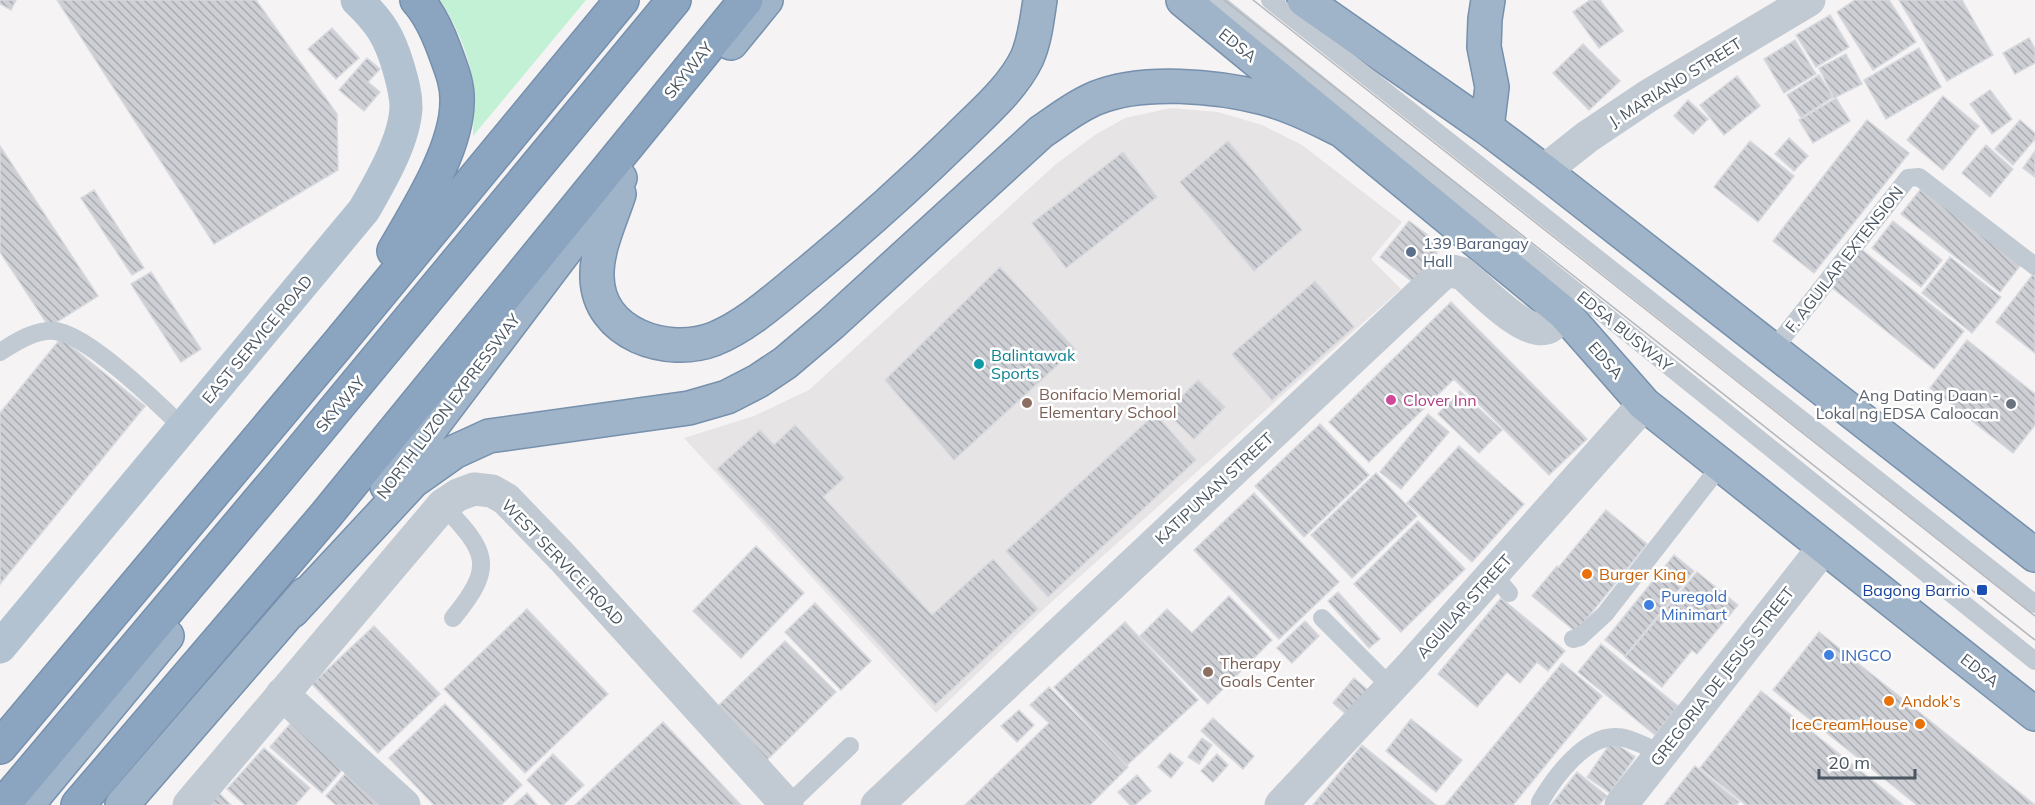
<svg xmlns="http://www.w3.org/2000/svg" width="2035" height="805" font-family="Mulish,sans-serif">
<defs>
<pattern id="building-back-hatch" width="6" height="6" patternUnits="userSpaceOnUse" patternTransform="scale(1.5)"><rect width="6" height="6" fill="#cdcfd5"/><path d="M-1 5l2 2M0 0l6 6M5-1l2 2" fill="none" stroke="#a8abb0"/></pattern>
</defs>
<rect width="100%" height="100%" fill="#f5f3f3"/>
<path fill="#e6e4e5" d="M 1171,108 L 1218,112 L 1262,125 L 1302,145 L 1402,222 L 1371,259 L 1401,289 L 1047,606 L 936,713 L 684,438 L 754,416 L 809,390 L 1056,164 L 1095,135 L 1125,118 Z"/>
<path fill="#c3f1d5" d="M 440,0 L 586,0 L 473,136 C 473,122 475,107 474,93 C 473,64 456,23 440,0 Z"/>
<path fill="url(#building-back-hatch)" stroke="#d7d9de" stroke-width="1.5" d="M 0,0 L 16,0 L 11,10 L 0,4 Z
M 57,0 L 256,0 L 337,114 L 338,170 L 214,244 Z
M 1590,0 L 1600,0 L 1623,31 L 1599,48 L 1573,12 Z
M 1855,0 L 1889,0 L 1916,42 L 1873,70 L 1837,12 Z
M 1899,0 L 1962,0 L 1993,55 L 1947,81 Z
M 1830,15 L 1849,47 L 1816,67 L 1796,35 Z
M 332,28 L 359,58 L 336,79 L 308,49 Z
M 2029,38 L 2035,49 L 2035,63 L 2015,74 L 2003,53 Z
M 1795,40 L 1816,74 L 1784,93 L 1764,59 Z
M 1583,44 L 1620,81 L 1589,110 L 1553,73 Z
M 1919,48 L 1941,87 L 1886,119 L 1864,80 Z
M 1846,54 L 1862,84 L 1834,98 L 1819,68 Z
M 367,58 L 380,69 L 368,82 L 380,92 L 364,111 L 339,90 Z
M 1819,75 L 1833,97 L 1801,118 L 1787,95 Z
M 1737,76 L 1760,106 L 1724,135 L 1700,105 Z
M 1990,90 L 2012,119 L 1992,134 L 1970,104 Z
M 1943,96 L 1979,126 L 1943,170 L 1907,140 Z
M 1836,98 L 1850,121 L 1813,143 L 1799,120 Z
M 1688,100 L 1708,119 L 1693,134 L 1674,116 Z
M 1867,120 L 1909,153 L 1814,273 L 1773,241 Z
M 2020,120 L 2035,133 L 2035,139 L 2013,165 L 1995,149 Z
M 1789,138 L 1808,156 L 1794,171 L 1775,154 Z
M 1228,141 L 1302,230 L 1254,271 L 1180,182 Z
M 1750,141 L 1794,176 L 1758,222 L 1714,187 Z
M 1986,145 L 2013,169 L 1990,197 L 1962,173 Z
M 0,146 L 98,296 L 49,327 L 0,252 Z
M 2035,151 L 2035,177 L 2023,168 Z
M 1123,152 L 1157,197 L 1066,268 L 1032,223 Z
M 1924,185 L 2023,262 L 2000,292 L 1901,214 Z
M 94,190 L 144,268 L 132,275 L 81,198 Z
M 1409,221 L 1442,246 L 1414,283 L 1380,257 Z
M 1893,221 L 1942,260 L 1921,287 L 1872,248 Z
M 1861,249 L 1964,331 L 1934,369 L 1831,287 Z
M 1950,257 L 2001,297 L 1972,333 L 1922,293 Z
M 1000,267 L 1075,349 L 954,460 L 885,380 Z
M 151,272 L 201,349 L 181,362 L 131,284 Z
M 2034,273 L 2035,274 L 2035,353 L 1996,322 Z
M 1315,281 L 1354,327 L 1272,400 L 1232,354 Z
M 1451,302 L 1587,439 L 1549,475 L 1454,379 L 1369,462 L 1329,422 Z
M 61,338 L 145,406 L 0,584 L 0,413 Z
M 1967,340 L 2035,394 L 2035,425 L 2013,453 L 1930,388 Z
M 1198,380 L 1225,407 L 1194,439 L 1166,412 Z
M 1460,391 L 1502,430 L 1479,453 L 1438,414 Z
M 1155,414 L 1196,460 L 1048,597 L 1006,551 Z
M 1428,414 L 1449,432 L 1401,489 L 1380,472 Z
M 1320,424 L 1369,475 L 1304,537 L 1255,486 Z
M 795,425 L 844,478 L 823,497 L 932,615 L 993,559 L 1038,609 L 935,705 L 717,469 L 760,430 L 774,445 Z
M 1459,446 L 1524,504 L 1472,562 L 1407,503 Z
M 1376,473 L 1417,516 L 1352,578 L 1311,535 Z
M 1254,493 L 1339,582 L 1279,639 L 1194,550 Z
M 1606,510 L 1647,544 L 1576,632 L 1532,596 L 1557,566 L 1558,568 Z
M 1418,521 L 1465,569 L 1401,632 L 1354,584 Z
M 756,546 L 804,593 L 741,658 L 693,611 Z
M 1674,555 L 1694,571 L 1625,656 L 1605,640 Z
M 1697,572 L 1738,605 L 1697,654 L 1692,650 L 1662,687 L 1625,657 Z
M 1338,592 L 1380,639 L 1369,648 L 1328,601 Z
M 1229,596 L 1272,640 L 1208,704 L 1140,636 L 1167,609 L 1192,633 Z
M 1501,598 L 1565,651 L 1548,671 L 1537,662 L 1520,683 L 1507,672 L 1477,707 L 1438,674 Z
M 815,603 L 871,661 L 841,690 L 785,632 Z
M 527,609 L 608,694 L 525,773 L 444,689 Z
M 1305,621 L 1319,636 L 1292,663 L 1277,648 Z
M 1125,622 L 1198,700 L 1126,766 L 1054,687 Z
M 374,626 L 440,694 L 378,753 L 312,684 Z
M 1819,632 L 2035,805 L 1917,805 L 1773,690 Z
M 785,641 L 836,692 L 766,761 L 715,709 Z
M 1601,644 L 1678,706 L 1655,735 L 1578,672 Z
M 1562,663 L 1602,696 L 1513,805 L 1445,805 Z
M 1354,678 L 1369,691 L 1348,716 L 1333,703 Z
M 1049,687 L 1128,767 L 1090,805 L 965,805 L 1049,723 L 1030,705 Z
M 1761,691 L 1903,805 L 1746,805 L 1700,768 Z
M 445,704 L 522,785 L 501,805 L 434,805 L 389,758 Z
M 1019,710 L 1034,725 L 1017,742 L 1001,726 Z
M 296,717 L 348,763 L 322,793 L 270,747 Z
M 1213,718 L 1254,756 L 1243,769 L 1201,731 Z
M 1411,719 L 1462,760 L 1436,792 L 1386,751 Z
M 663,722 L 741,805 L 575,805 Z
M 1202,738 L 1212,745 L 1199,764 L 1188,757 Z
M 1612,741 L 1635,757 L 1610,793 L 1587,777 Z
M 1362,745 L 1436,805 L 1313,805 Z
M 264,748 L 310,788 L 295,805 L 245,805 L 227,789 Z
M 1170,753 L 1183,763 L 1171,778 L 1158,767 Z
M 553,754 L 584,785 L 563,805 L 552,805 L 527,780 Z
M 1217,754 L 1228,765 L 1213,782 L 1201,771 Z
M 1695,766 L 1739,802 L 1736,805 L 1664,805 Z
M 351,767 L 382,805 L 336,805 L 326,796 Z
M 1577,772 L 1607,796 L 1599,805 L 1551,805 Z
M 1137,775 L 1151,791 L 1135,805 L 1130,805 L 1118,792 Z
M 218,792 L 231,805 L 206,805 Z
M 527,793 L 537,805 L 514,805 Z"/>
<g fill="none" stroke-linecap="round" stroke-linejoin="round">
<defs>
<path id="trunk" d="M 1183,0 L 1564,313 L 1644,404 L 2035,714
M 1304,0 L 1487,128 L 1544,171 L 2035,555
M 731,43 L 766,0
M 1487,128 L 1492,87 L 1484,47 L 1485,19 L 1488,0
M 619,194 C 611,219 596,249 597,277 C 598,334 667,357 714,339 C 750,324 780,295 810,271 C 862,228 911,184 959,137 C 983,113 1012,89 1027,58 C 1035,40 1037,19 1040,0
M 387,486 L 620,178
M 292,611 L 413,481 L 454,452 L 489,436 L 689,408 L 727,397 L 758,381 L 785,363 L 831,324 L 1041,132 C 1059,120 1076,106 1096,98 C 1143,79 1216,86 1264,98 C 1291,105 1316,118 1341,130
M 27,805 L 167,636
M 122,805 L 305,594"/>
<path id="motorway" d="M 394,251 C 417,211 457,149 457,102 C 458,83 450,66 444,49 C 438,33 429,13 417,0
M 0,747 L 339,343 L 622,0
M 3,805 L 280,476 L 674,0
M 78,805 L 326,515 L 746,0"/>
</defs>
<use href="#trunk" stroke="#7690ad" stroke-width="36"/>
<use href="#motorway" stroke="#7690ad" stroke-width="36"/>
<path stroke="#c1cad2" stroke-width="18" d="M 1214,0 L 2035,661
M 1270,0 L 2035,604
M 1773,350 L 1908,178 L 1919,177 L 2035,266
M 0,352 C 16,342 36,329 55,331 C 87,334 159,404 183,428
M 443,505 C 486,551 497,565 453,618
M 1493,574 L 1509,593
M 1322,618 L 1391,687
M 1573,639 L 1580,637 L 1605,614 L 1721,465
M 788,805 L 850,746
M 1540,805 L 1540,802 C 1554,778 1585,735 1617,737 C 1629,737 1649,748 1661,753"/>
<path stroke="#c1cad2" stroke-width="33" d="M 1544,171 L 1587,137 L 1648,96 L 1809,0
M 282,694 L 404,805
M 1281,805 L 1412,665 L 1644,404"/>
<path stroke="#c1cad2" stroke-width="33" d="M 189,805 L 443,505 L 458,495 L 474,489 L 492,491 L 506,499 L 563,558 L 787,805
M 877,805 L 1442,274 L 1452,271 L 1463,274 C 1480,288 1524,336 1547,328 C 1553,326 1559,317 1564,313
M 1621,805 L 1824,547"/>
<path stroke="#b3c2d1" stroke-width="33" d="M 0,647 L 364,210 C 380,182 405,140 406,107 C 406,93 402,80 398,66 C 389,36 380,22 357,0"/>
<use href="#trunk" stroke="#9fb4c9" stroke-width="33"/>
<use href="#motorway" stroke="#8ba5c1" stroke-width="33"/>
<path stroke="#b5b8bd" stroke-width="1.5" d="M 1224,0 L 2035,640
M 1253,0 L 2035,616"/>
</g>
<circle fill="#5c6f8a" stroke="#fff" stroke-width="2" cx="1411" cy="252" r="6"/>
<circle fill="#0f9aa8" stroke="#fff" stroke-width="2" cx="979" cy="364" r="6"/>
<circle fill="#d1479c" stroke="#fff" stroke-width="2" cx="1391" cy="400" r="6"/>
<g fill="#8d6e63" stroke="#fff" stroke-width="2">
<circle cx="1027" cy="403" r="6"/>
<circle cx="1208" cy="672" r="6"/>
</g>
<circle fill="#6b7280" stroke="#fff" stroke-width="2" cx="2011" cy="404" r="6"/>
<g fill="#e8710a" stroke="#fff" stroke-width="2">
<circle cx="1587" cy="574" r="6"/>
<circle cx="1889" cy="701" r="6"/>
<circle cx="1920" cy="724" r="6"/>
</g>
<rect fill="#1a4fb4" stroke="#fff" stroke-width="2" x="1976" y="584" width="12" height="12" rx="3"/>
<g fill="#3f7fe0" stroke="#fff" stroke-width="2">
<circle cx="1649" cy="605" r="6"/>
<circle cx="1829" cy="655" r="6"/>
</g>
<g text-anchor="middle" stroke-width="5" stroke-linejoin="round" paint-order="stroke">
<g font-size="16" fill="#4a5661" stroke="#fff">
<text transform="translate(1238 45) rotate(39)" y="6">EDSA</text>
<text transform="translate(688 70) rotate(-51)" y="6">SKYWAY</text>
<text transform="translate(1675 82) rotate(-32)" y="6">J. MARIANO STREET</text>
<text transform="translate(1844 259) rotate(-52)" y="6">F. AGUILAR EXTENSION</text>
<text transform="translate(1625 331) rotate(39)" y="6">EDSA BUSWAY</text>
<text transform="translate(257 339) rotate(-50)" y="6">EAST SERVICE ROAD</text>
<text transform="translate(1606 360) rotate(49)" y="6">EDSA</text>
<text transform="translate(340 404) rotate(-50)" y="6">SKYWAY</text>
<text transform="translate(448 406) rotate(-53)" y="6">NORTH LUZON EXPRESSWAY</text>
<text transform="translate(1214 488) rotate(-43)" y="6">KATIPUNAN STREET</text>
<text transform="translate(563 562) rotate(46)" y="6">WEST SERVICE ROAD</text>
<text transform="translate(1464 606) rotate(-48)" y="6">AGUILAR STREET</text>
<text transform="translate(1980 670) rotate(38)" y="6">EDSA</text>
<text transform="translate(1722 676) rotate(-52)" y="6">GREGORIA DE JESUS STREET</text>
</g>
<g font-size="16" fill="#4e5e75" stroke="#fff" text-anchor="start">
<text x="1423" y="249">139 Barangay<tspan x="1423" dy="18">Hall</tspan></text>
</g>
<g font-size="16" fill="#0d838f" stroke="#fff" text-anchor="start">
<text x="991" y="361">Balintawak<tspan x="991" dy="18">Sports</tspan></text>
</g>
<g font-size="16" fill="#785e54" stroke="#fff" text-anchor="start">
<text x="1039" y="400">Bonifacio Memorial<tspan x="1039" dy="18">Elementary School</tspan></text>
<text x="1220" y="669">Therapy<tspan x="1220" dy="18">Goals Center</tspan></text>
</g>
<g font-size="16" fill="#5b616d" stroke="#fff" text-anchor="end">
<text x="1999" y="401">Ang Dating Daan -<tspan x="1999" dy="18">Lokal ng EDSA Caloocan</tspan></text>
</g>
<g font-size="16" fill="#b23c85" stroke="#fff" text-anchor="start">
<text x="1403" y="406">Clover Inn</text>
</g>
<g font-size="16" fill="#c56008" stroke="#fff" text-anchor="start">
<text x="1599" y="580">Burger King</text>
<text x="1901" y="707">Andok's</text>
<text x="1908" y="730" text-anchor="end">IceCreamHouse</text>
</g>
<g font-size="16" fill="#164399" stroke="#fff" text-anchor="end">
<text x="1970" y="596">Bagong Barrio</text>
</g>
<g font-size="16" fill="#366cbe" stroke="#fff" text-anchor="start">
<text x="1661" y="602">Puregold<tspan x="1661" dy="18">Minimart</tspan></text>
<text x="1841" y="661">INGCO</text>
</g>
</g>
<path d="M1819 769v9h96v-9" fill="none" stroke="#4a5661" stroke-width="3"/>
<text x="1828" y="769" font-size="18" fill="#4a5661" stroke="#ffffff" stroke-width="4.5" paint-order="stroke">20 m</text>
</svg>
